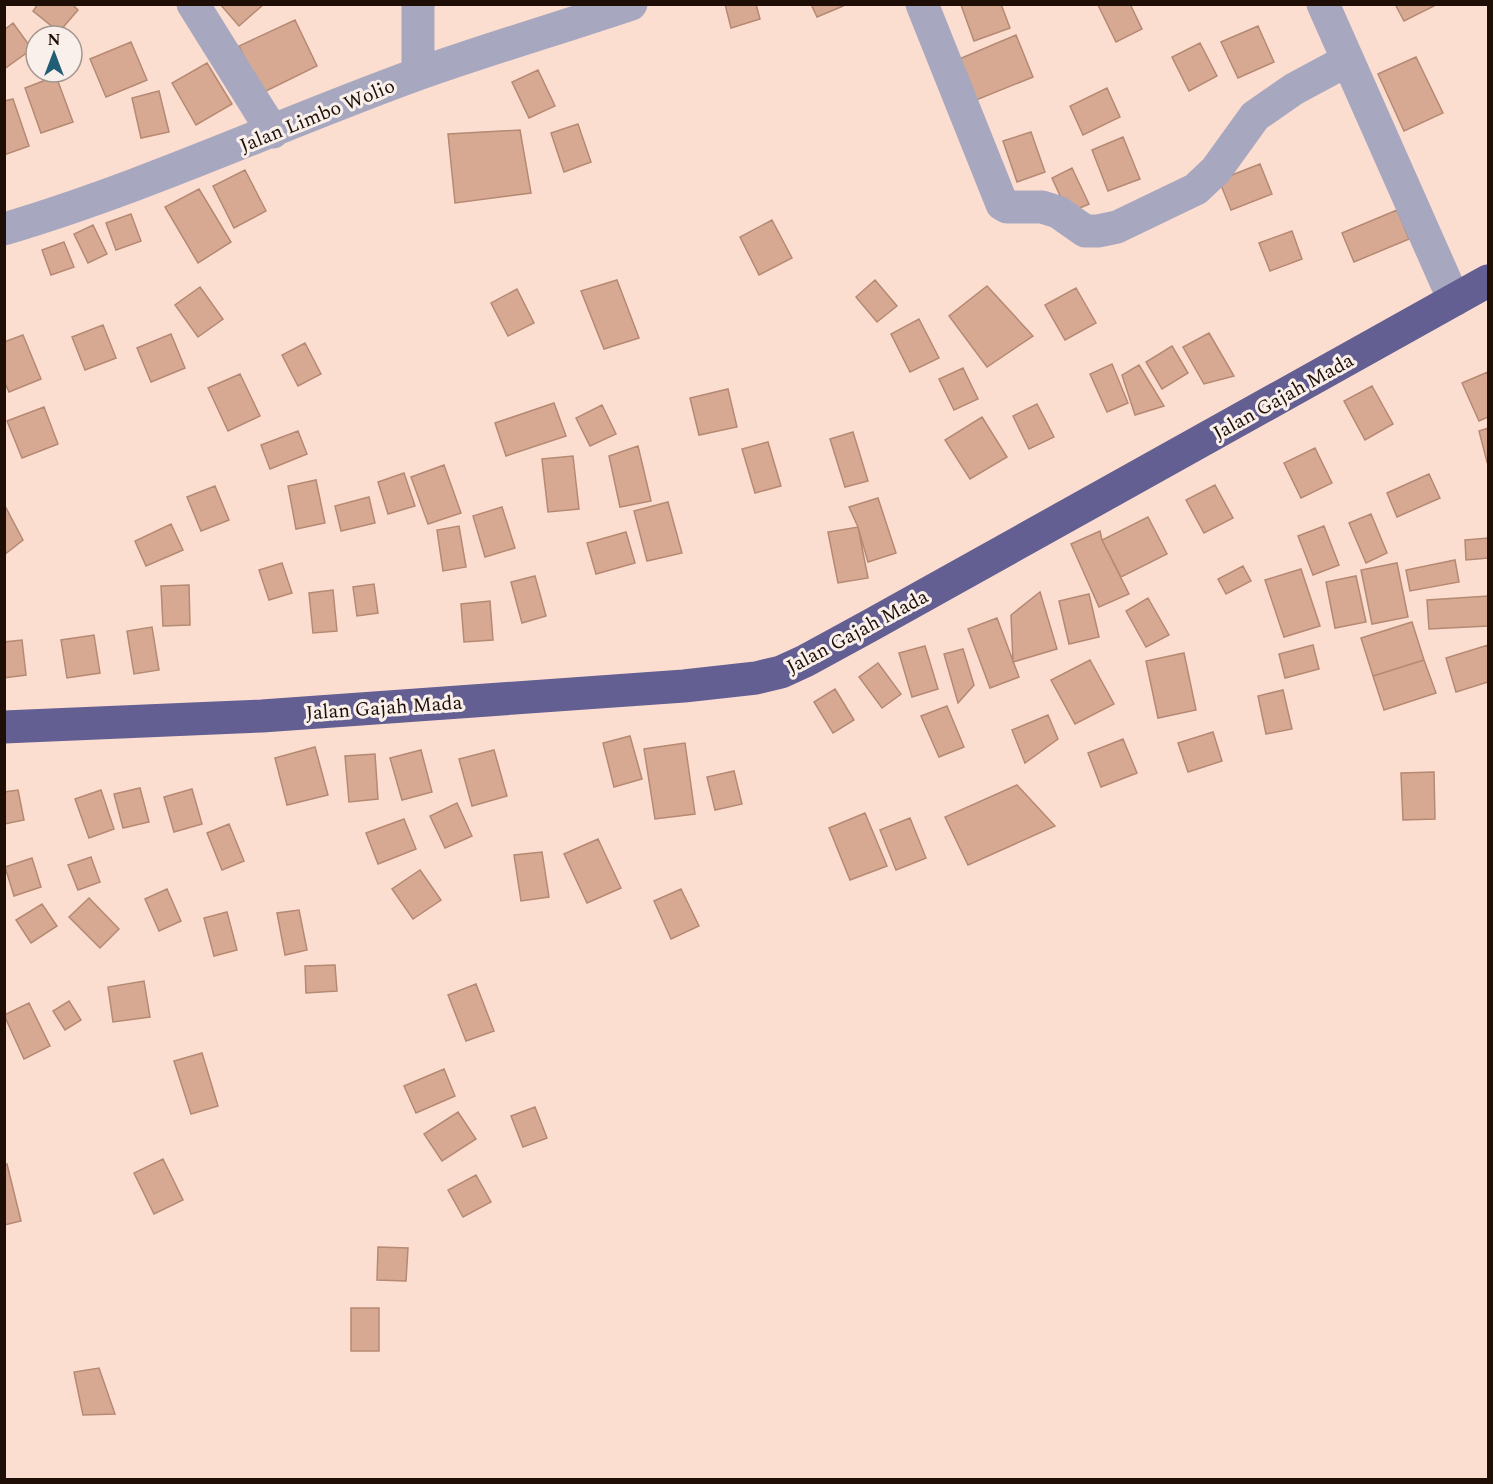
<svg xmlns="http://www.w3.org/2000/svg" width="1493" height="1484" font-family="Spectral,serif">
<rect width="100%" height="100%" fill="#fcded0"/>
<path fill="#d7a992" stroke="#b58973" stroke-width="1.5" d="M 38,4 L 72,4 L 78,10 L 59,32 L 33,11 Z
M 220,4 L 264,4 L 239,26 Z
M 725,4 L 756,4 L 760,19 L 731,28 Z
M 811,4 L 842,4 L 843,6 L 817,17 Z
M 1001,4 L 1010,28 L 974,41 L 961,5 Z
M 1130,4 L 1142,29 L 1116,42 L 1098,5 Z
M 1395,4 L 1433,4 L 1434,6 L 1404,21 Z
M 295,20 L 317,66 L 262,93 L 239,46 Z
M 13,23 L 32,49 L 4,69 L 4,30 Z
M 1258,26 L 1274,62 L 1238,78 L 1221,42 Z
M 1016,35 L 1033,77 L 976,100 L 957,60 Z
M 131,42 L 147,80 L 106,97 L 90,59 Z
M 1200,43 L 1217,76 L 1189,91 L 1172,57 Z
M 1416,57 L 1443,113 L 1404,131 L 1378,74 Z
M 207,63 L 232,104 L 196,125 L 172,83 Z
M 538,70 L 555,106 L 529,118 L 512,82 Z
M 56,76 L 73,122 L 41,133 L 25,88 Z
M 1107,88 L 1120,117 L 1083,135 L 1070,106 Z
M 159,91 L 169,132 L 141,138 L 132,98 Z
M 13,99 L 29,146 L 4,155 L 4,101 Z
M 578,124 L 591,162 L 564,172 L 551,133 Z
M 520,130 L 531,193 L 455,203 L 448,134 Z
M 1031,132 L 1045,172 L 1017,182 L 1003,141 Z
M 1123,137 L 1140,179 L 1108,191 L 1092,150 Z
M 1260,164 L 1272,194 L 1231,210 L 1219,180 Z
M 1072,168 L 1089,204 L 1068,213 L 1052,178 Z
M 245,170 L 266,211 L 234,228 L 213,186 Z
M 199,189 L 231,242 L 198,263 L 165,207 Z
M 1397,210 L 1409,239 L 1354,262 L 1342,233 Z
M 131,214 L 141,241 L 116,250 L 106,223 Z
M 772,220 L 792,258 L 759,275 L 740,237 Z
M 93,225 L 107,254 L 88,263 L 74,234 Z
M 1292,231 L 1302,259 L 1270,271 L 1259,243 Z
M 64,242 L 74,267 L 51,275 L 42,250 Z
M 617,280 L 639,338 L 604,349 L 581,291 Z
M 875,280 L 897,306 L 877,322 L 856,297 Z
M 987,286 L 1033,336 L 987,367 L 949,316 Z
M 200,287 L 223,319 L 198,337 L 175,305 Z
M 1076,288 L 1096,323 L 1065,340 L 1045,305 Z
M 517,289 L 534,323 L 508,336 L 491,303 Z
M 919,319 L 939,358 L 910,372 L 891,334 Z
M 103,325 L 116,358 L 85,370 L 72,337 Z
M 1209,333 L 1234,376 L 1204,384 L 1183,347 Z
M 171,334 L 185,368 L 151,382 L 137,348 Z
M 23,335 L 41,379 L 9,392 L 4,381 L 4,342 Z
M 305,343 L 321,374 L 298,386 L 282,355 Z
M 1172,346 L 1188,373 L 1162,389 L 1146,362 Z
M 1112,364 L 1128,403 L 1107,412 L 1090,374 Z
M 1139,365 L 1164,406 L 1135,415 L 1122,375 Z
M 963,368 L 978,399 L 954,410 L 939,379 Z
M 1488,372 L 1488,417 L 1479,421 L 1462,383 Z
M 240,374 L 260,416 L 228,431 L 208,388 Z
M 1372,386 L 1393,424 L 1365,440 L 1344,401 Z
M 728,389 L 737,427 L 699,435 L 690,398 Z
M 554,403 L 566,436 L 506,456 L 495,423 Z
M 1037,404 L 1054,437 L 1029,449 L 1013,416 Z
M 602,405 L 616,434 L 590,446 L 576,418 Z
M 44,407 L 58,444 L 22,458 L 7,421 Z
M 982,417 L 1007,457 L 970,479 L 945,440 Z
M 1488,428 L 1488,461 L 1487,462 L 1479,431 Z
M 298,431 L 307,454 L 270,469 L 261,445 Z
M 853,432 L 868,481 L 845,487 L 830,439 Z
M 768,442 L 781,486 L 755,493 L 742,449 Z
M 638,446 L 651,501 L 620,507 L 609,456 Z
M 1315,448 L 1332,483 L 1301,498 L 1284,463 Z
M 573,456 L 579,509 L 548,512 L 542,459 Z
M 444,465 L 461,513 L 428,524 L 411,477 Z
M 404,473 L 415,506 L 388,514 L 378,482 Z
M 1429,474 L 1440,498 L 1397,517 L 1387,493 Z
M 316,480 L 325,523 L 296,529 L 288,486 Z
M 1215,485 L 1233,518 L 1204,533 L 1186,500 Z
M 215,486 L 229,520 L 201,531 L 187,497 Z
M 369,497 L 375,523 L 341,531 L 335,506 Z
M 878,498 L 896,553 L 868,562 L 858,527 L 849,507 Z
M 668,502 L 682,553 L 647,561 L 634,511 Z
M 4,504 L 23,540 L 4,555 Z
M 502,507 L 515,548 L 485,557 L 473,516 Z
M 1371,514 L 1387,553 L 1366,563 L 1349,523 Z
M 1148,517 L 1167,554 L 1121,577 L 1102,540 Z
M 171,524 L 183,550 L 146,566 L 135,541 Z
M 459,526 L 466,567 L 443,571 L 437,530 Z
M 1324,526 L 1339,565 L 1313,575 L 1298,536 Z
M 858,527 L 868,578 L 838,583 L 828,532 Z
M 1100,531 L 1102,540 L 1129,594 L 1099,607 L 1071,544 Z
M 626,532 L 635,563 L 596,574 L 587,543 Z
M 1488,538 L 1488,558 L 1466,560 L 1465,540 Z
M 1455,560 L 1459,582 L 1410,591 L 1406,570 Z
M 282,563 L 292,593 L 269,600 L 259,570 Z
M 1397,563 L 1408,617 L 1372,624 L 1361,570 Z
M 1243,566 L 1251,581 L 1226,594 L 1218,579 Z
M 1301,569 L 1320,626 L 1284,637 L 1265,580 Z
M 535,576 L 546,616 L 522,623 L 511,582 Z
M 1356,576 L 1366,622 L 1335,628 L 1326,582 Z
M 374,584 L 378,613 L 357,616 L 353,587 Z
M 189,585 L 190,625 L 163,626 L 161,586 Z
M 333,590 L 337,631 L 313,633 L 309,593 Z
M 1040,592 L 1057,649 L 1013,662 L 1011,615 Z
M 1089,594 L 1099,637 L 1069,644 L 1059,601 Z
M 1488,596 L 1488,626 L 1429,629 L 1427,600 Z
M 1148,598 L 1169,635 L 1146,647 L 1126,611 Z
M 490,601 L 493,640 L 464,642 L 461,604 Z
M 997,618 L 1019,677 L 990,688 L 968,629 Z
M 1412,622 L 1424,660 L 1373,676 L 1361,638 Z
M 152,627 L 159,670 L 134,674 L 127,631 Z
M 94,635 L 100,673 L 67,678 L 61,640 Z
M 22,640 L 26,675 L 4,678 L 4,642 Z
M 1313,645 L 1319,669 L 1285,678 L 1279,654 Z
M 1488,645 L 1488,682 L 1456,692 L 1446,658 Z
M 925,646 L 938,689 L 912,697 L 899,653 Z
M 963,649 L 974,685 L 958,703 L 944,654 Z
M 1184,653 L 1196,710 L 1158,718 L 1146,661 Z
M 1090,660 L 1114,704 L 1075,724 L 1051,680 Z
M 1424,660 L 1436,693 L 1384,710 L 1373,676 Z
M 878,663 L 901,694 L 882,708 L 859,677 Z
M 835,689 L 854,720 L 833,733 L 814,702 Z
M 1283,690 L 1292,729 L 1266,734 L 1258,696 Z
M 947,706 L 964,747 L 939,757 L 921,716 Z
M 1048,715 L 1058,739 L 1025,763 L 1012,730 Z
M 1213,732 L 1222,761 L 1188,772 L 1178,743 Z
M 630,736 L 642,779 L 614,787 L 603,743 Z
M 1123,739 L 1137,773 L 1101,787 L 1088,753 Z
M 685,743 L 695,814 L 655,819 L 644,749 Z
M 315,747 L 328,795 L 287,805 L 275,758 Z
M 421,750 L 432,792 L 402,800 L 390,758 Z
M 494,750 L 507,796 L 472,806 L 459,759 Z
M 375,754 L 378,799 L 349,802 L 345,756 Z
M 734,771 L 742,804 L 715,810 L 707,777 Z
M 1434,772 L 1435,819 L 1403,820 L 1401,773 Z
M 1017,785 L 1055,826 L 968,865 L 945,817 Z
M 140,788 L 149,822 L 123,828 L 114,794 Z
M 192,789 L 202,824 L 174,832 L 164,797 Z
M 18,790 L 24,820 L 4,824 L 4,792 Z
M 101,790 L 114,829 L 89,838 L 75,799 Z
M 457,803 L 472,836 L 445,848 L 430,816 Z
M 865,813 L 887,866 L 850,880 L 829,828 Z
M 910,818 L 926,858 L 896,870 L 880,830 Z
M 404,819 L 416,849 L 378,864 L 366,833 Z
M 229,824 L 244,861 L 222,870 L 207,833 Z
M 598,839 L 621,888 L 587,903 L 564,854 Z
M 542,852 L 549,897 L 521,901 L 514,855 Z
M 91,857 L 100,882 L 78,890 L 68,865 Z
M 32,858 L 41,887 L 14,896 L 5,867 Z
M 420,870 L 441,900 L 413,919 L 392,889 Z
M 167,889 L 181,921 L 159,931 L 145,899 Z
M 681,889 L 699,926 L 671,939 L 654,901 Z
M 89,898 L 119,929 L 100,948 L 69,917 Z
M 42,904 L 57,926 L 31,943 L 16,920 Z
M 299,910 L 307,950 L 285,955 L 277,913 Z
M 227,912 L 237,950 L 214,956 L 204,918 Z
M 335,965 L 337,991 L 306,993 L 305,966 Z
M 144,981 L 150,1017 L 113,1022 L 108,987 Z
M 476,984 L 494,1031 L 466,1041 L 448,995 Z
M 69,1001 L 81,1020 L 65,1030 L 53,1011 Z
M 29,1003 L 50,1046 L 24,1059 L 4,1015 Z
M 202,1053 L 218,1106 L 191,1114 L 174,1061 Z
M 444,1069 L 455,1096 L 416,1113 L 404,1086 Z
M 535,1107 L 547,1138 L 523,1147 L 511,1116 Z
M 458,1112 L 476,1139 L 442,1161 L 424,1134 Z
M 163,1159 L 183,1200 L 154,1214 L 134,1173 Z
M 7,1164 L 21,1221 L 4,1225 L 4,1165 Z
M 476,1175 L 491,1202 L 463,1217 L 448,1190 Z
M 378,1247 L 408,1248 L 406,1281 L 377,1280 Z
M 351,1308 L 379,1308 L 379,1351 L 351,1351 Z
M 99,1368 L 115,1414 L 83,1415 L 74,1372 Z"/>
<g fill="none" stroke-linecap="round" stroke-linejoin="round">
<path stroke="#a8a7c0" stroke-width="33" d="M 193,4 L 273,132
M 418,4 L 418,74
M 922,4 L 1002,204 L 1007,207 L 1042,207 L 1058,212 L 1085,231 L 1098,231 L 1117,227 L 1196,189 L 1216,170 L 1255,116 L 1294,89 L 1348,60
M 1323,4 L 1454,300
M 4,229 C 146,187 280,124 418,74 C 488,49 560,28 631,4"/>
<path stroke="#645f92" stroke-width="33" d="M 4,727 L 262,716 L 684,686 L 756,678 L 781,672 L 805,661 L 871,625 L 1488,281"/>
</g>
<g text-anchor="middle" stroke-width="6" stroke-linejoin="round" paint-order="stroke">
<g font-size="20" fill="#1e0e06" stroke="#faf0eb">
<text transform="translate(317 115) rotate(-22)" y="7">Jalan Limbo Wolio</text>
<text transform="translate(1283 396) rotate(-29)" y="7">Jalan Gajah Mada</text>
<text transform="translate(857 631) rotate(-28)" y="7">Jalan Gajah Mada</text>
<text transform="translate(384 707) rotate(-4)" y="7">Jalan Gajah Mada</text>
</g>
</g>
<rect width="1493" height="1484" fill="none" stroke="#1e0e06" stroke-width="12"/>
<g transform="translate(54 54)"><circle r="28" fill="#faf0eb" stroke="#a2968f" stroke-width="1.5"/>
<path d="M0-4.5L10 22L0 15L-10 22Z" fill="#215d75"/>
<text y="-9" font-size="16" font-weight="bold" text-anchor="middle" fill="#1e0e06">N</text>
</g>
</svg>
